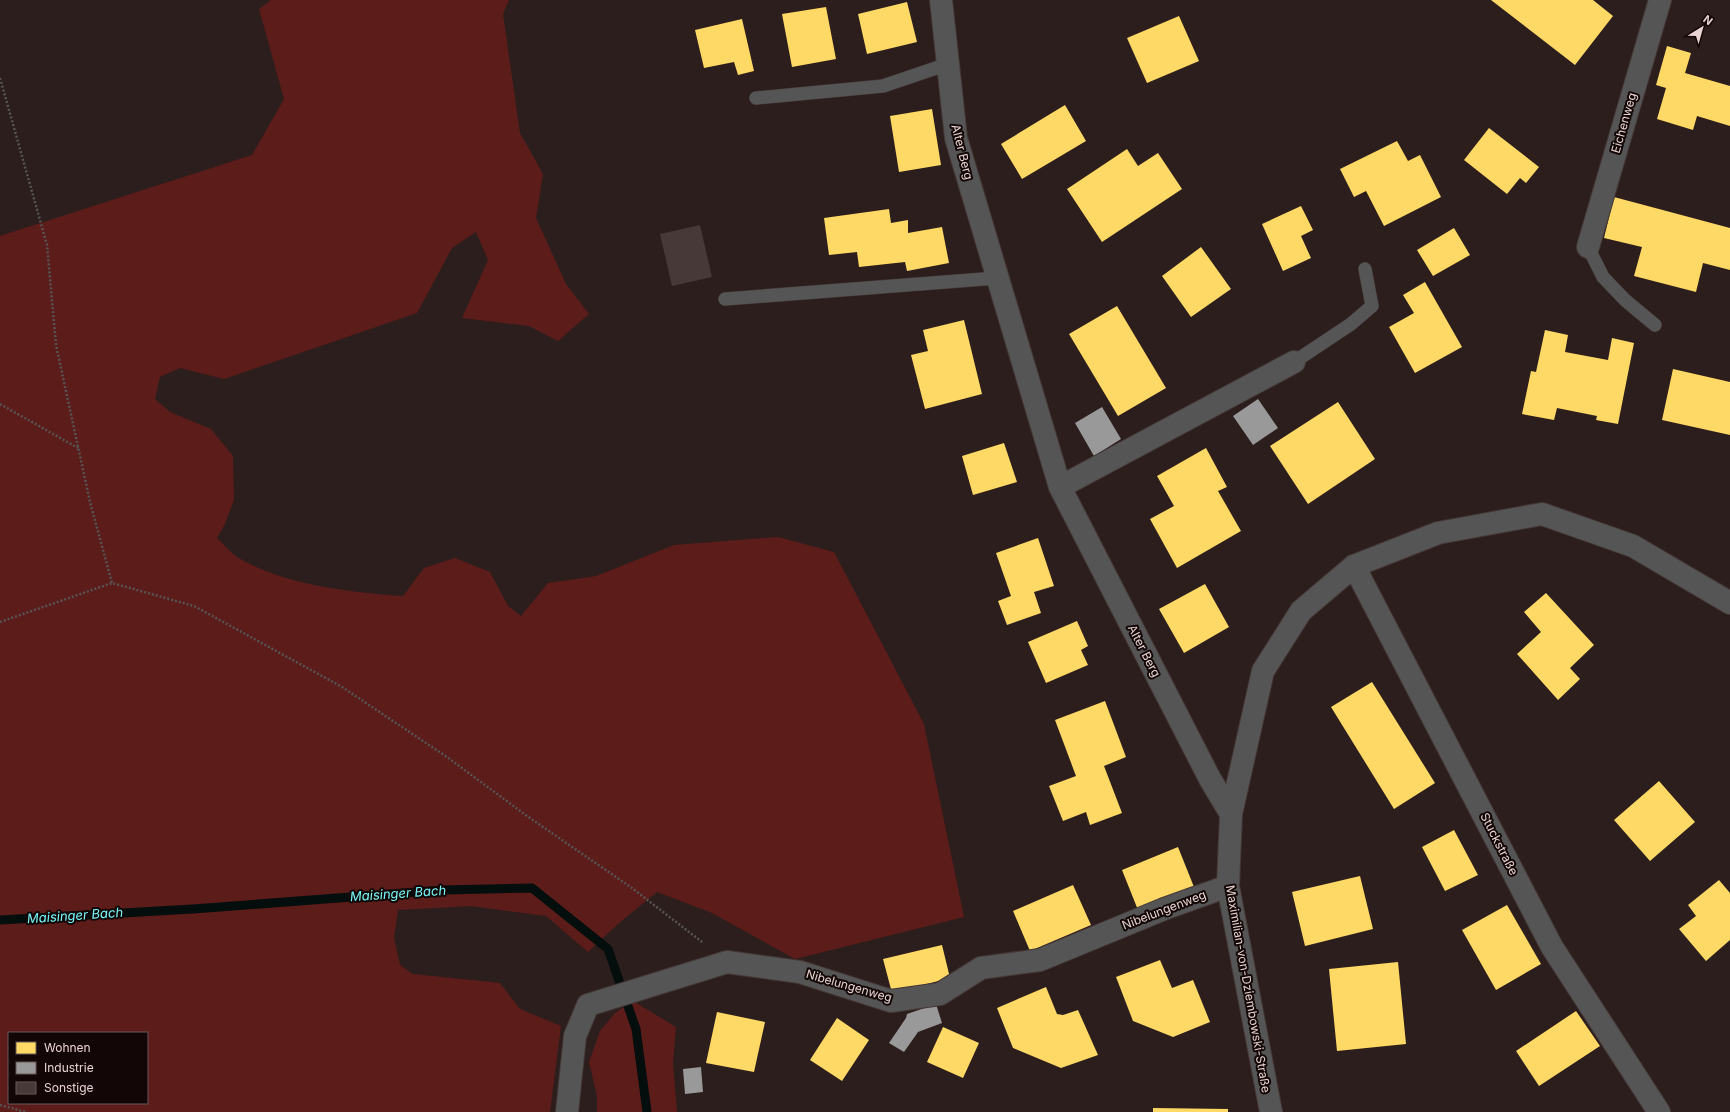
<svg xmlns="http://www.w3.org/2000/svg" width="1730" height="1112" font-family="Inter,sans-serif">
<rect width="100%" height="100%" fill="#2c1e1c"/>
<path fill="#5c1c1a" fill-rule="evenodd" d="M 271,0 L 509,0 L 503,14 L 520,133 L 543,174 L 536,218 L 566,284 L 589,314 L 558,341 L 529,326 L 462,318 L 488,260 L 476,232 L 452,248 L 417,313 L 224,379 L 180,368 L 160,377 L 155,399 L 170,412 L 211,429 L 233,456 L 234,500 L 224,526 L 217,538 C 223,544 230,552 237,557 C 284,585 349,592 403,596 L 424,568 L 455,558 L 490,572 L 508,606 L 521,616 L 548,583 L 596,576 L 674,545 L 778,537 L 834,552 L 924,724 L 964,917 L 795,959 L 712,913 L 657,892 L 619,923 L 588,952 L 546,916 L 471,906 L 398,910 L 394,938 L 400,965 L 413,974 L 500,983 L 520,1009 L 561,1026 L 550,1112 L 0,1112 L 0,236 L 252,155 L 284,99 L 259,9 ZM 9,1033 L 147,1033 L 147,1103 L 9,1103 Z
M 633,1001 L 676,1027 L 673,1063 L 677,1112 L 597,1112 L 597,1096 L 589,1062 L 600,1031 L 615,1013 Z"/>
<path fill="#ffd966" d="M 1491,0 L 1593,0 L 1613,16 L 1575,65 Z
M 907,2 L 917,42 L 867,54 L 858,14 Z
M 826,7 L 836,59 L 792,67 L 782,14 Z
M 1179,16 L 1199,61 L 1147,83 L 1127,38 Z
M 742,19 L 754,71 L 738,75 L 734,62 L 704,68 L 695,30 Z
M 1667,46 L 1691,53 L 1685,73 L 1730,86 L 1730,126 L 1697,116 L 1693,130 L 1657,119 L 1666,88 L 1656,85 Z
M 1065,105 L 1086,141 L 1022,179 L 1001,144 Z
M 932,109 L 941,165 L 899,172 L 890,116 Z
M 1489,128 L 1539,167 L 1526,183 L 1520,178 L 1507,194 L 1464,160 Z
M 1397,141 L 1408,161 L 1420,155 L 1441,197 L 1384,226 L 1366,191 L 1354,197 L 1340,169 Z
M 1127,149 L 1138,166 L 1158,153 L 1182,189 L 1102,242 L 1067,189 Z
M 1614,197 L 1730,228 L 1730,270 L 1703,263 L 1696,292 L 1634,276 L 1642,247 L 1604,238 Z
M 1301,206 L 1313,230 L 1301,236 L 1311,258 L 1283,271 L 1262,224 Z
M 889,209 L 891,223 L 908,220 L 908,233 L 942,227 L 949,263 L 907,271 L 905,262 L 859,267 L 857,252 L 829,255 L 824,218 Z
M 1454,228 L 1470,255 L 1433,276 L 1417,250 Z
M 1201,247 L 1231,289 L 1191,317 L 1162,276 Z
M 1425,282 L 1462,347 L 1415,373 L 1389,327 L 1414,313 L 1403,295 Z
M 1117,306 L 1166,388 L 1118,416 L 1069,334 Z
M 964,320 L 982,394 L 925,409 L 911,355 L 928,351 L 923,330 Z
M 1545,330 L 1568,335 L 1565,352 L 1608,360 L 1612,338 L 1634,343 L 1618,424 L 1596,420 L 1597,416 L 1557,408 L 1554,420 L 1522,414 L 1531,371 L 1536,372 Z
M 1673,369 L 1730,382 L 1730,435 L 1662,420 Z
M 1338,402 L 1375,459 L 1308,504 L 1270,446 Z
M 1004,443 L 1017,482 L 973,495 L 962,456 Z
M 1206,448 L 1227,487 L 1218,491 L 1241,531 L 1177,568 L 1150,519 L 1174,506 L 1157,476 Z
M 1038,538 L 1054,586 L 1034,592 L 1041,613 L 1007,625 L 998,601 L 1011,596 L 996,553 Z
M 1205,584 L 1229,627 L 1184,653 L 1159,609 Z
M 1546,593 L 1594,645 L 1570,668 L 1580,679 L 1558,700 L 1517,654 L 1541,632 L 1524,612 Z
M 1077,621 L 1088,646 L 1081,650 L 1088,665 L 1046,683 L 1028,642 Z
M 1372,682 L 1435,783 L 1394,809 L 1331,707 Z
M 1105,701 L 1126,757 L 1104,766 L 1122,813 L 1090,825 L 1086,812 L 1063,821 L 1049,786 L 1076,776 L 1055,720 Z
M 1659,781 L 1695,822 L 1650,861 L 1614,820 Z
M 1454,830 L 1478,875 L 1445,891 L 1422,847 Z
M 1178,847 L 1194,887 L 1138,910 L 1122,870 Z
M 1360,876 L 1373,929 L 1305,946 L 1292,892 Z
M 1719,880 L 1730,893 L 1730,940 L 1706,961 L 1679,929 L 1696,916 L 1688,905 Z
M 1073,885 L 1091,925 L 1030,951 L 1013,911 Z
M 1507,905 L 1541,964 L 1496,990 L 1462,930 Z
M 942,945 L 950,978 L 892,993 L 883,959 Z
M 1160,960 L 1172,988 L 1193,980 L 1210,1022 L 1173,1037 L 1133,1021 L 1116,977 Z
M 1398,962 L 1406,1044 L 1337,1051 L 1329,969 Z
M 1046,987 L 1057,1014 L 1063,1015 L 1078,1010 L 1098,1055 L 1061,1068 L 1013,1048 L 997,1008 Z
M 1576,1011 L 1600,1046 L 1539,1086 L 1516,1051 Z
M 717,1012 L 765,1022 L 754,1072 L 706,1063 Z
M 837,1018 L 869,1040 L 842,1081 L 810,1060 Z
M 943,1027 L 979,1043 L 963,1078 L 927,1062 Z
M 1153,1108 L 1228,1109 L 1228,1112 L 1153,1112 Z"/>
<path fill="#999" d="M 1258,399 L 1278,428 L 1253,445 L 1233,416 Z
M 1102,407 L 1121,439 L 1094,456 L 1075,423 Z
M 936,1004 L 942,1023 L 918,1032 L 904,1052 L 889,1043 L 906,1018 L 907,1014 Z
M 701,1067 L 703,1092 L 685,1094 L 683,1069 Z"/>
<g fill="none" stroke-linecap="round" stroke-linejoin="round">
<path stroke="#040e0d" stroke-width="9" d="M 0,920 L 193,909 L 443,890 L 532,888 L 608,949 L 636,1029 L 647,1112"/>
</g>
<path fill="#463938" d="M 700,225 L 712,277 L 672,286 L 660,234 Z"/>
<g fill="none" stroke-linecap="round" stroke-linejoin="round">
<defs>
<path id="service" d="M 756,98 L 883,86 L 948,64
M 1588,247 L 1603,277 L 1625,300 L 1655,325
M 725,299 L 997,278
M 1294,362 L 1351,324 L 1372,306 L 1365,269"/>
<path id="minor" d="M 941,0 L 956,138 L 1060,487 L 1210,779 L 1231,814
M 1588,247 L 1660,0
M 1060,487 L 1294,362
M 1354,566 L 1552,947 L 1659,1112
M 567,1112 L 575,1036 L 588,1005 L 727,962 L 800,972 L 891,1001 L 940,994 L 981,968 L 1040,960 L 1164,909 L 1228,886"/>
<path id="tertiary" d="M 1271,1112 L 1228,886 L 1231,814 L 1263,671 L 1301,611 L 1354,566 L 1438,533 L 1542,514 L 1633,546 L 1730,603"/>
</defs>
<use href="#service" stroke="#453837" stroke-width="14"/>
<use href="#minor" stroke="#453837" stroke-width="24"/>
<use href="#tertiary" stroke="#453837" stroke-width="24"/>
<path stroke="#575554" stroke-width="2.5" stroke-dasharray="2 2" stroke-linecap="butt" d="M 0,78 L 47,245 L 56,345 L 90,502 L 112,583
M 0,404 L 78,448
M 0,622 L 112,583 L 194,606 L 342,687 L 447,757 L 527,816 L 632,888 L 702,942
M 0,1105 L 26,1112"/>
<use href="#service" stroke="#545554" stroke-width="13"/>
<use href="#minor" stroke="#545554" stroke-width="22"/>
<use href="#tertiary" stroke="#545554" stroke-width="22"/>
</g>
<g text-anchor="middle" stroke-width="4" stroke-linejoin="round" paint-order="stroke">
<g font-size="12" fill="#e8d4d2" stroke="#120706">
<text transform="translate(1624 123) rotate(-74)" y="4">Eichenweg</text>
<text transform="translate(962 152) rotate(76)" y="4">Alter Berg</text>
<text transform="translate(1144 651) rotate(63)" y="4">Alter Berg</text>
<text transform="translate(1499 844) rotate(63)" y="4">Stuckstraße</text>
<text transform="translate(1164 910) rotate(-21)" y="4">Nibelungenweg</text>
<text transform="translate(849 986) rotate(16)" y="4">Nibelungenweg</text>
<text transform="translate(1248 989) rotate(80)" y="4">Maximilian-von-Dziembowski-Straße</text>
</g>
<g font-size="13" font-style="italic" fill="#77fbfd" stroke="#120706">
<text transform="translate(398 893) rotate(-4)" y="5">Maisinger Bach</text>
<text transform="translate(75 915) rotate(-4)" y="5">Maisinger Bach</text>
</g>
</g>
<rect x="8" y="1032" width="140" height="72" fill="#120706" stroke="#685958"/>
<rect x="16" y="1042" width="20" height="12" fill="#ffd966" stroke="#685958"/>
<text x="44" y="1052" font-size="12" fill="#e8d4d2">Wohnen</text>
<rect x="16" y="1062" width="20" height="12" fill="#999999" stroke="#685958"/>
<text x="44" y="1072" font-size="12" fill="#e8d4d2">Industrie</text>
<rect x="16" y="1082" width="20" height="12" fill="#463938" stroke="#685958"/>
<text x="44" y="1092" font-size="12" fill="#e8d4d2">Sonstige</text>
<g transform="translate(1702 28) rotate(37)" stroke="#120706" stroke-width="3" paint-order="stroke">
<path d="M0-3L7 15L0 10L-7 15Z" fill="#e8d4d2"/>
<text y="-6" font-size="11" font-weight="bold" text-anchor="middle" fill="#e8d4d2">N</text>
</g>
</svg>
